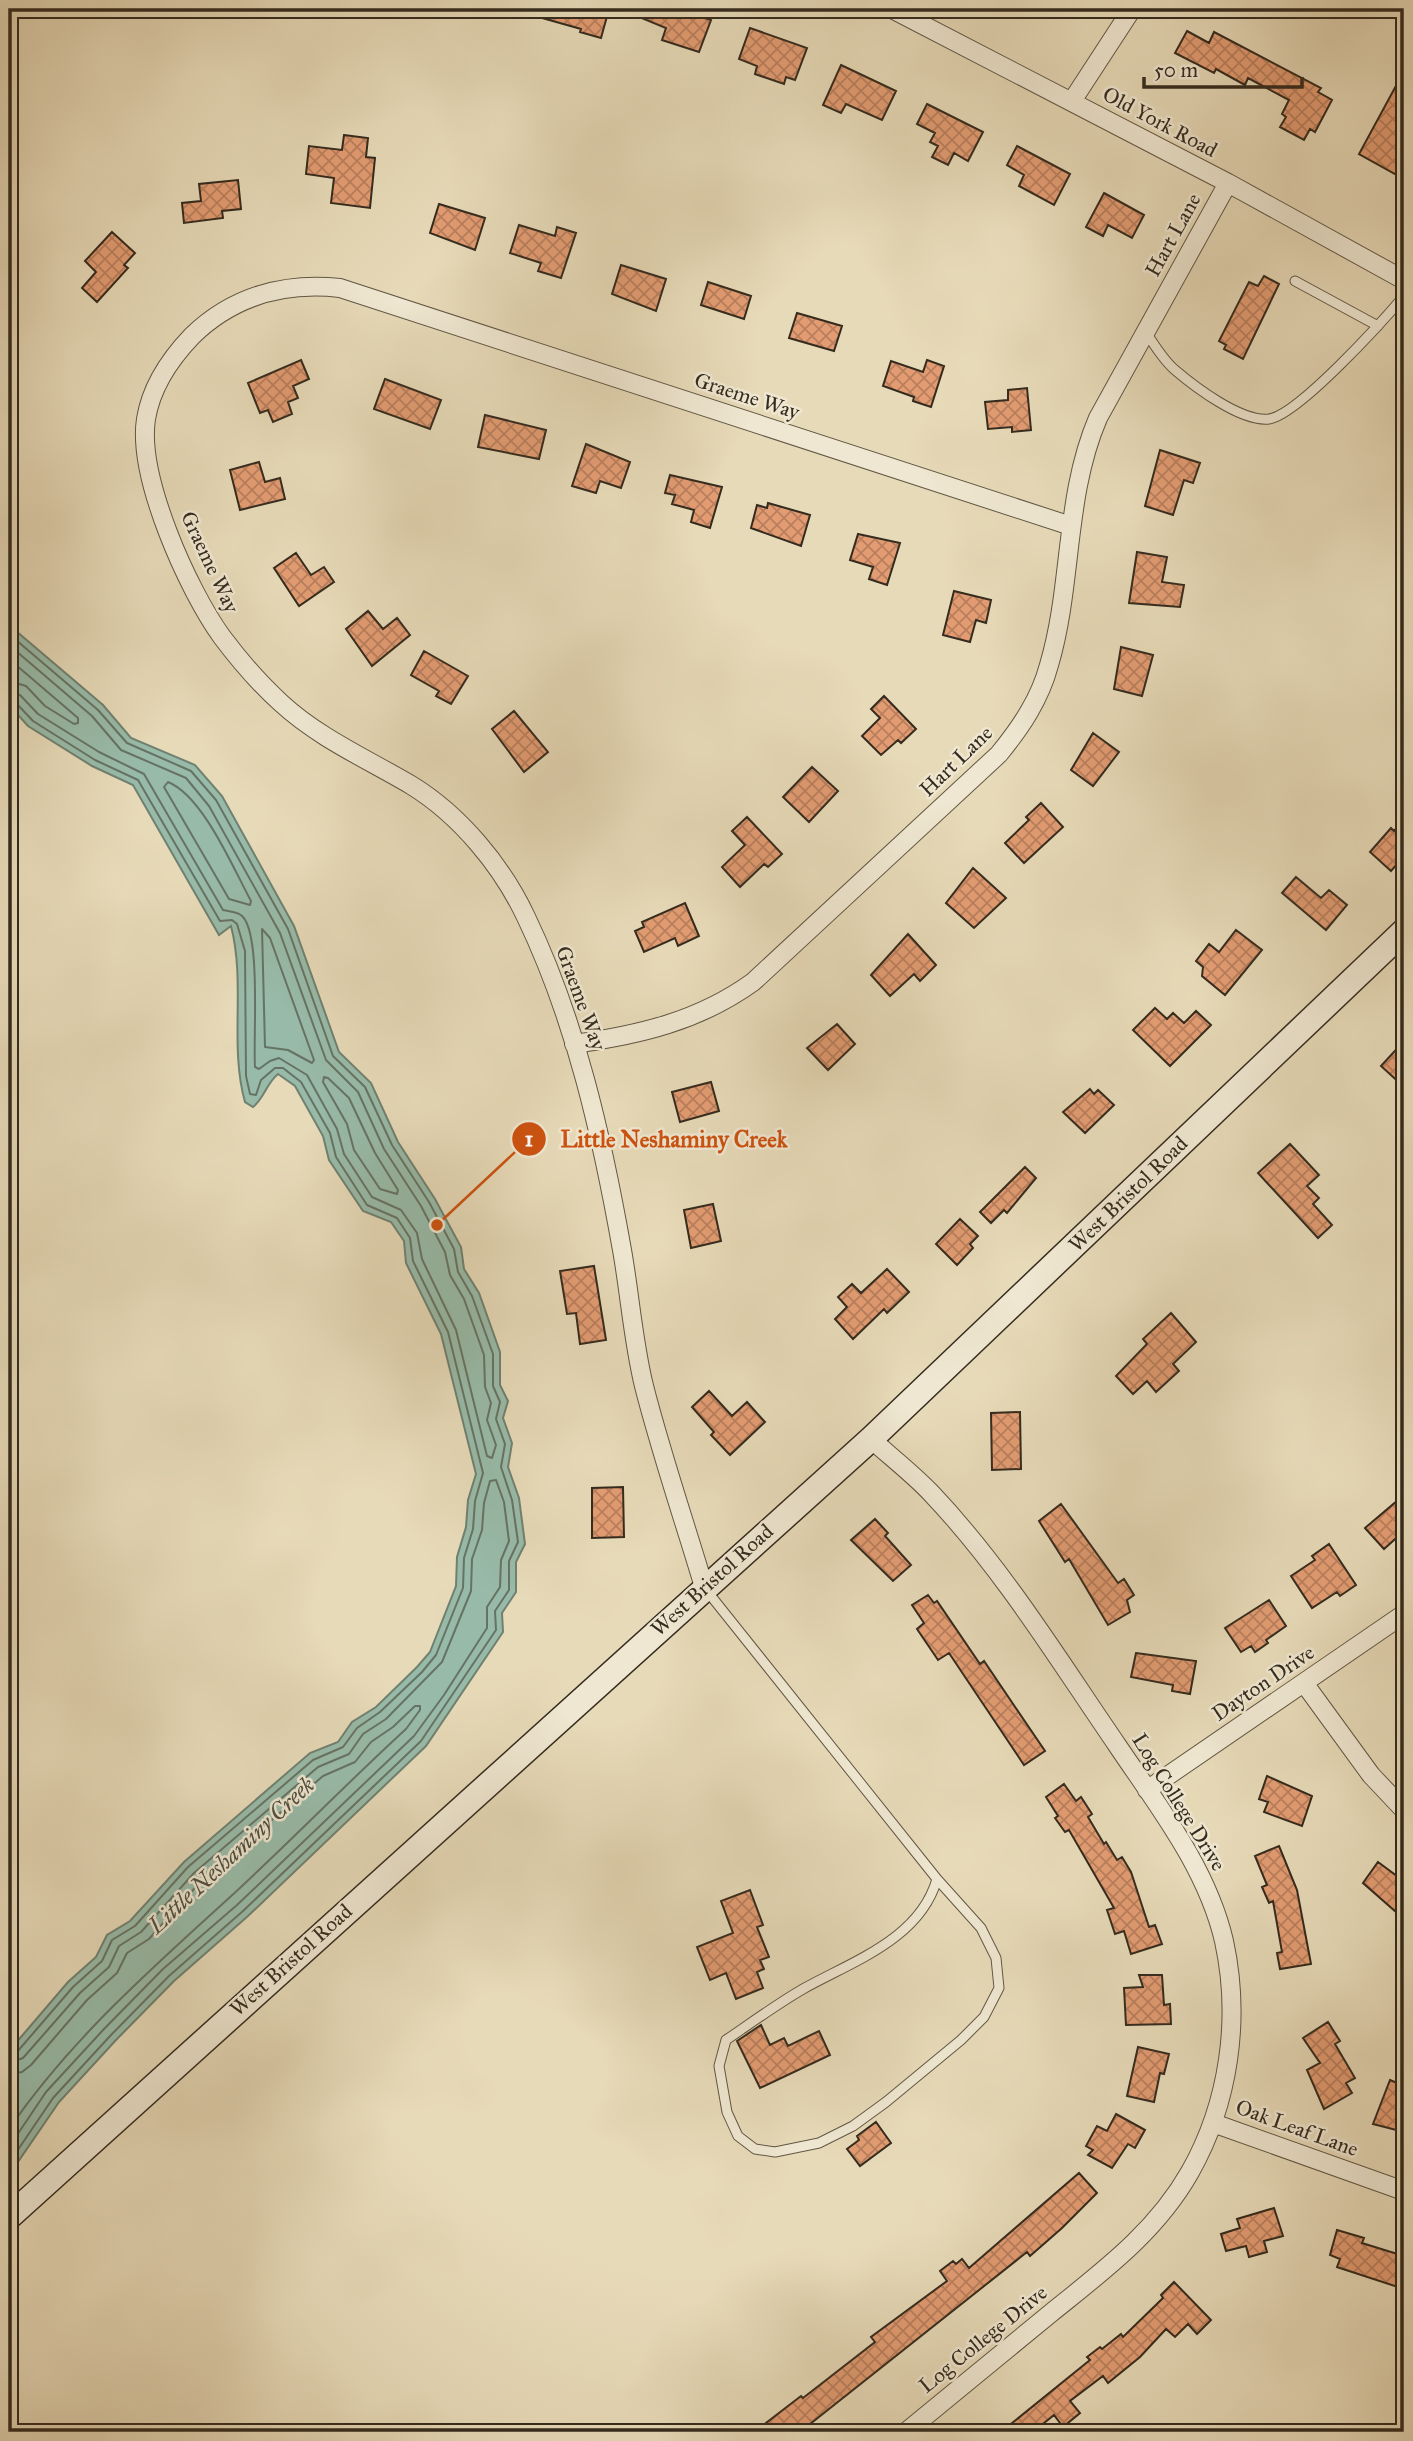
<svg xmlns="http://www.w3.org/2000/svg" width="1413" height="2441" font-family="'IM FELL Great Primer',serif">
<defs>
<pattern id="building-cross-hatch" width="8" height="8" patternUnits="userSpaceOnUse" patternTransform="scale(1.75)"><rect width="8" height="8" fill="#e39c72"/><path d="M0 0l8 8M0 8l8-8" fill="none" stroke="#b97f5d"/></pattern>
</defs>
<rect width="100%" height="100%" fill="#e7dab8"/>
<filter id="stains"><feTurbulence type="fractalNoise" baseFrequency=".00286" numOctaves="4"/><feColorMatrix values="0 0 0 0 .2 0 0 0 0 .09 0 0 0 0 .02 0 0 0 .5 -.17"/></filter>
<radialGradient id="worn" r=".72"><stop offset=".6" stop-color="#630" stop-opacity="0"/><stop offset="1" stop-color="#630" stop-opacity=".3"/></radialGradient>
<path fill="#98bba9" stroke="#708171" stroke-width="2" d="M 9,625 L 103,705 L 131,738 L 195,765 L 222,796 L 294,926 L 339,1052 L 371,1083 L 398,1142 L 435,1199 L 461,1247 L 464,1269 L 479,1293 L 500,1352 L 500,1385 L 508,1401 L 503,1418 L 512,1443 L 508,1467 L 519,1498 L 525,1544 L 516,1562 L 516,1592 L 502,1613 L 503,1632 L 426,1746 L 248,1916 L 174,1981 L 116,2040 L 59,2102 L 9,2175 L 9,2051 L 68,1982 L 96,1957 L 107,1935 L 130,1921 L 184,1862 L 310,1753 L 338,1742 L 352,1722 L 376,1707 L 417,1667 L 430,1652 L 456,1586 L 457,1557 L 466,1527 L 468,1500 L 476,1474 L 441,1334 L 406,1263 L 404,1241 L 391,1222 L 363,1211 L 329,1160 L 323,1136 L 295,1086 L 278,1074 C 266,1084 265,1097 253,1107 L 245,1102 C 229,1045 246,984 231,926 L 219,935 L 133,785 L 92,766 L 28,726 L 9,705 Z"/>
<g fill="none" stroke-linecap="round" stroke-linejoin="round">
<path stroke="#667364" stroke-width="2" d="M 9,634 L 98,710 L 127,743 L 191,771 L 216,800 L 288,929 L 333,1056 L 365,1087 L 392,1145 L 429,1202 L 454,1249 L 458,1272 L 472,1296 L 493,1354 L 493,1386 L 500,1402 L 496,1419 L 505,1444 L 501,1467 L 512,1500 L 518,1542 L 509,1561 L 509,1590 L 495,1611 L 496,1630 L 421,1741 L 243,1911 L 169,1976 L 111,2035 L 53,2098 L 9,2163
M 9,645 L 92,716 L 121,750 L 186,778 L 209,806 L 280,933 L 326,1060 L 358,1092 L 384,1149 L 421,1206 L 445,1252 L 450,1275 L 464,1299 L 484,1355 L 485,1387 L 491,1403 L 487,1420 L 496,1445 L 492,1458 L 487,1456 L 456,1330 L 422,1259 L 417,1233 L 401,1210 L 372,1197 L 344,1154 L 337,1129 L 307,1075 L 279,1058 L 270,1061 L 259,1069 L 255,1067 C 253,1037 261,937 243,917 C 238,911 230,912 223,910 L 144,774 L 99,752 L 38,714 L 20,695 L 9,692
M 9,659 L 78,718 L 78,723 L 74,724 L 45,706 L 26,686 L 9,681
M 9,701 L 16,703 L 33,721 L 95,760 L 138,780 L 220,921 L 232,920 L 237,924 L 245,951 L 246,1076 L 250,1094 L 256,1095 L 261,1080 L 275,1068 L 283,1068 L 301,1082 L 330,1133 L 336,1157 L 367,1205 L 397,1218 L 410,1238 L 413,1261 L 448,1332 L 483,1473 L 475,1501 L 473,1529 L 464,1558 L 463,1588 L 436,1655 L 422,1672 L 380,1712 L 357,1728 L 343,1747 L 313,1760 L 188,1867 L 135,1926 L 112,1940 L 102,1961 L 73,1987 L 17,2052 L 9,2054
M 168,782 C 203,796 233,868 251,901 L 250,905 L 229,899 L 164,787 Z
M 262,929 L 270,938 L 314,1060 L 312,1063 L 288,1050 L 265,1047 Z
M 324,1077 L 328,1078 L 349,1098 L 375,1153 L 398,1190 L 397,1194 L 380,1189 L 354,1150 L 347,1124 L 323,1082 Z
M 9,2063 L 23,2058 L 80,1993 L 109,1967 L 119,1946 L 141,1932 L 194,1873 L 318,1767 L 349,1754 L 363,1734 L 386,1719 L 442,1662 L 471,1591 L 472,1559 L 482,1530 L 484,1503 L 490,1481 L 496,1480 L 504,1502 L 509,1541 L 501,1560 L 500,1587 L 487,1607 L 487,1628 L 444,1695 L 414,1736 L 237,1905 L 163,1969 L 104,2029 L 46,2092 L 9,2147
M 9,2074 L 22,2072 L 31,2065 L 87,2000 L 117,1973 L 127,1953 L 149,1939 L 201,1881 L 323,1776 L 355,1762 L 371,1742 L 393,1727 L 415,1706 L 420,1706 L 420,1710 L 406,1729 C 346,1784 289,1843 229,1898 C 150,1970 70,2040 9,2129"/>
</g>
<path fill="url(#building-cross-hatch)" stroke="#342b1e" stroke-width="2" d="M 529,9 L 609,9 L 601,38 L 580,32 L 581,29 L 528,14 Z
M 620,9 L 680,9 L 711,20 L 699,52 L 662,40 L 666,28 Z
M 750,28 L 807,48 L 795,80 L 786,77 L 784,84 L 755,74 L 757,66 L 739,59 Z
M 1187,31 L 1209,43 L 1214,32 L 1321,88 L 1318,92 L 1332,100 L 1315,132 L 1310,129 L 1304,140 L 1280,127 L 1286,117 L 1282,114 L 1289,100 L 1248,78 L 1245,85 L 1216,69 L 1214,73 L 1175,53 Z
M 841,65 L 896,91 L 882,120 L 846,104 L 841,113 L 823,105 Z
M 1404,71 L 1404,179 L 1359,154 Z
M 927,104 L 983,132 L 968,161 L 954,153 L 948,165 L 932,157 L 938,146 L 930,142 L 935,133 L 917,124 Z
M 344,135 L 368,138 L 366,157 L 375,158 L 370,208 L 331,203 L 334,178 L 306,174 L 309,146 L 342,150 Z
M 1017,146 L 1070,174 L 1054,205 L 1019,186 L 1024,175 L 1007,165 Z
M 238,180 L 241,209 L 222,211 L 223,218 L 184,223 L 182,203 L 201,201 L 199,184 Z
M 1104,193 L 1144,215 L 1132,238 L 1108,225 L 1103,236 L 1086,227 Z
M 439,204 L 485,218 L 475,250 L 430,233 Z
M 519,225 L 555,236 L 557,227 L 576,233 L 561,278 L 538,271 L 541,263 L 510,253 Z
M 112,232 L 135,253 L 124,265 L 128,268 L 97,302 L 82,288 L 96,272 L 85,261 Z
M 621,265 L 666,279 L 656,311 L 612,294 Z
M 1264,276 L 1279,284 L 1243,359 L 1224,349 L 1226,345 L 1219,341 L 1249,282 L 1258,286 Z
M 708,282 L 751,296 L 744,319 L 701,305 Z
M 797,313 L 842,326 L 834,351 L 789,338 Z
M 301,360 L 309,379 L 293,386 L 298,398 L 288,402 L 292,414 L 273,422 L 268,410 L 260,413 L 248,383 Z
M 927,360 L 944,366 L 931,407 L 913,401 L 914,397 L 883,386 L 891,361 L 923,372 Z
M 385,379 L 441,400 L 430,429 L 374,409 Z
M 1027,388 L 1031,430 L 1012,432 L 1012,427 L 988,429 L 985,402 L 1008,400 L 1008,390 Z
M 485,415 L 546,430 L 539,459 L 478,447 Z
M 586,444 L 630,462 L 621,488 L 600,481 L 596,493 L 572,486 Z
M 1160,450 L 1200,463 L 1193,483 L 1184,480 L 1173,515 L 1145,506 Z
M 259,462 L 265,482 L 280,478 L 285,499 L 240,510 L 230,470 Z
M 670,475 L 722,487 L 710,528 L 691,522 L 694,510 L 672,504 L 675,495 L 665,493 Z
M 768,503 L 810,515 L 801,546 L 751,528 L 757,505 L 767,508 Z
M 858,534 L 900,543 L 887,585 L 869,579 L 873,567 L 850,560 Z
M 1137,552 L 1167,557 L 1162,582 L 1184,585 L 1180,607 L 1129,603 Z
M 296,553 L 311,575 L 324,567 L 334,582 L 299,606 L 274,568 Z
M 954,591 L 991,600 L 986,623 L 976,620 L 970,642 L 943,635 Z
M 368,611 L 383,629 L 397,618 L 410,635 L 372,666 L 346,629 Z
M 1121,647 L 1153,655 L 1142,696 L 1114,689 Z
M 424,651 L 468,676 L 451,704 L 436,696 L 439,691 L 411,675 Z
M 884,696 L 916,729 L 901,743 L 898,740 L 881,755 L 862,736 L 880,718 L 871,709 Z
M 514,711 L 548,752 L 524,772 L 492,729 Z
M 1093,733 L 1119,752 L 1093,786 L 1071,770 Z
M 812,767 L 838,791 L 809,822 L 783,797 Z
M 1041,803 L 1063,827 L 1024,863 L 1005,843 L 1029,820 L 1026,817 Z
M 747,817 L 782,854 L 768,867 L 764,864 L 740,887 L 722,867 L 745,845 L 732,831 Z
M 1404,820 L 1404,856 L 1391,871 L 1370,852 L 1391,828 L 1394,831 Z
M 973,868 L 1006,898 L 974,928 L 946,903 Z
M 1296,877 L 1321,898 L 1329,890 L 1347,905 L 1326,930 L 1282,893 Z
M 685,903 L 699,936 L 678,946 L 675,938 L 644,952 L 635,931 L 644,927 L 642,922 Z
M 1236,930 L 1262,950 L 1225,995 L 1202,976 L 1203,967 L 1196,961 L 1209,944 L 1219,952 Z
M 908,934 L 936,965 L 920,981 L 914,974 L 890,996 L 871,975 Z
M 1155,1008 L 1167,1019 L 1173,1013 L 1184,1023 L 1196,1011 L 1211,1025 L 1170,1066 L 1133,1030 Z
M 837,1024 L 855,1044 L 828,1070 L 807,1048 Z
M 1404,1041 L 1404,1087 L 1381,1066 Z
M 711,1082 L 719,1111 L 680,1122 L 672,1092 Z
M 1090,1089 L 1094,1094 L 1098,1090 L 1114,1105 L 1085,1133 L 1063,1112 Z
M 1290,1144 L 1319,1175 L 1307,1186 L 1319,1198 L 1313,1204 L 1332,1225 L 1318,1238 L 1258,1173 Z
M 1025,1167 L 1036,1178 L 1007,1213 L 1004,1210 L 991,1223 L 980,1212 Z
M 713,1204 L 721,1241 L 691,1248 L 684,1210 Z
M 960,1219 L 978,1236 L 970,1244 L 973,1248 L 957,1265 L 936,1244 Z
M 594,1266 L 606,1340 L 580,1344 L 576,1313 L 567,1314 L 560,1271 Z
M 887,1269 L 909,1292 L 887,1313 L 884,1309 L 853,1339 L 835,1319 L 847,1307 L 838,1297 L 852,1284 L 861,1293 Z
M 1171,1313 L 1196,1342 L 1173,1364 L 1179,1371 L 1156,1392 L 1147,1381 L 1133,1394 L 1116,1376 L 1147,1344 L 1143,1339 Z
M 709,1391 L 732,1416 L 747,1402 L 765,1422 L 730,1455 L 711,1435 L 714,1432 L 692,1407 Z
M 1020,1412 L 1021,1469 L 992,1470 L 991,1413 Z
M 623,1487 L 624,1537 L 592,1538 L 592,1488 Z
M 1404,1495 L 1404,1531 L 1384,1549 L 1365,1528 Z
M 1061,1504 L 1118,1583 L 1124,1579 L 1134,1595 L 1127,1600 L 1130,1612 L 1108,1625 L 1069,1559 L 1065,1562 L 1039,1521 Z
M 875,1519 L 888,1533 L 885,1536 L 911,1565 L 893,1581 L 851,1540 Z
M 1329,1544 L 1356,1585 L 1340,1596 L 1337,1592 L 1312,1608 L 1291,1576 L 1315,1560 L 1312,1556 Z
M 928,1595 L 934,1603 L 937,1601 L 980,1664 L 984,1661 L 1045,1751 L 1024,1765 L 949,1653 L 938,1660 L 917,1629 L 924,1623 L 912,1605 Z
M 1269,1600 L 1286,1626 L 1266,1640 L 1268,1643 L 1255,1652 L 1251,1646 L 1241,1652 L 1225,1628 Z
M 1136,1653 L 1196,1661 L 1190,1694 L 1172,1691 L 1173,1685 L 1131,1677 Z
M 1267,1776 L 1312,1796 L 1302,1826 L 1264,1812 L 1268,1802 L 1259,1799 Z
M 1064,1784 L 1076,1801 L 1081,1797 L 1092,1814 L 1088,1817 L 1104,1844 L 1106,1842 L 1117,1860 L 1122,1857 L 1131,1872 L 1149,1927 L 1155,1925 L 1162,1944 L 1131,1954 L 1124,1931 L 1115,1934 L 1107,1910 L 1114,1908 L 1069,1830 L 1065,1832 L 1055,1818 L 1058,1816 L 1046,1797 Z
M 1279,1846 L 1297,1890 L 1311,1964 L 1280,1969 L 1277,1953 L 1282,1952 L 1273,1901 L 1269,1903 L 1262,1887 L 1267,1885 L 1255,1856 Z
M 1378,1862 L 1401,1879 L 1404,1875 L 1404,1919 L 1363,1883 Z
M 750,1890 L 763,1925 L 757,1927 L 769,1957 L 760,1960 L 764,1969 L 757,1972 L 763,1988 L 736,1999 L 726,1973 L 710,1980 L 697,1947 L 733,1933 L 721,1901 Z
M 1139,1975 L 1162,1975 L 1164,2005 L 1170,2004 L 1171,2024 L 1126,2025 L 1124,1988 L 1143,1987 Z
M 1328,2022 L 1340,2041 L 1335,2044 L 1355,2078 L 1346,2083 L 1352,2093 L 1324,2109 L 1307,2070 L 1320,2063 L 1303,2038 Z
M 761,2025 L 770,2045 L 784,2038 L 788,2046 L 819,2031 L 830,2055 L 760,2088 L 737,2041 Z
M 1138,2047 L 1169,2054 L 1164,2074 L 1160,2073 L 1154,2102 L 1127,2096 Z
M 1390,2080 L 1404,2086 L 1404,2132 L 1373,2124 Z
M 1116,2114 L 1145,2130 L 1135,2148 L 1128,2144 L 1112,2168 L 1088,2155 L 1093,2150 L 1086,2146 L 1097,2126 L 1107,2131 Z
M 876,2122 L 891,2143 L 860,2166 L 847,2149 L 859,2140 L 857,2136 Z
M 1079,2173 L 1097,2193 L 1062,2228 L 1030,2256 L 1027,2252 L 800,2432 L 773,2432 L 766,2423 L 801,2396 L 803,2398 L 875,2342 L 871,2337 L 947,2281 L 940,2271 L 953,2261 L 956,2264 L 962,2259 L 969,2268 Z
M 1274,2208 L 1283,2236 L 1264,2241 L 1267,2252 L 1249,2257 L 1246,2246 L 1226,2251 L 1221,2234 L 1240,2228 L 1237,2219 Z
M 1337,2230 L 1364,2238 L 1362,2243 L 1404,2256 L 1404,2289 L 1337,2267 L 1340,2259 L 1330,2255 Z
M 1174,2282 L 1211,2320 L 1197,2334 L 1188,2324 L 1175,2337 L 1166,2329 L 1140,2357 L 1108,2383 L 1103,2376 L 1070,2401 L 1080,2413 L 1063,2427 L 1054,2415 L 1033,2432 L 1001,2432 L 1090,2360 L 1087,2357 L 1100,2347 L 1102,2349 L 1121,2334 L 1123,2337 L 1163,2298 L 1161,2295 Z"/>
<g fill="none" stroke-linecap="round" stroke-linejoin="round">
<defs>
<path id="lane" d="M 1295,281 L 1378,326
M 1145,331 C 1154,344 1163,360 1175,370 C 1195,387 1241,422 1269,419 C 1298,415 1383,321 1404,296
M 707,1591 L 937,1879 L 981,1928 L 996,1958 L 999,1988 L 984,2017 L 961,2040 L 886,2102 L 853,2126 L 819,2143 L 775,2152 L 755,2149 L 738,2136 L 727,2112 L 719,2066 L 726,2040 C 751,2023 777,2004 803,1989 C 853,1961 920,1939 937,1879"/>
<path id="street" d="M 892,9 L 1228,183 L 1404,280
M 1072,101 L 1132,9
M 574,1044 C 639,1035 699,1021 753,982 L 999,754 C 1021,727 1040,699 1049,665 C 1073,584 1064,497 1098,418 L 1228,183
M 871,1439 C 891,1457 913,1474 931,1493 C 1003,1569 1058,1659 1117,1745 C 1158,1806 1207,1868 1224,1941 C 1241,2019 1229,2103 1190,2172 C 1156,2232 1103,2271 1051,2313 C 1002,2353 954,2393 906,2432
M 704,1587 C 684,1520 661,1453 644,1386 C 633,1341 630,1295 622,1250 C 602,1137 576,1021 526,917 C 502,866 460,815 411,785 C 367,759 319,738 281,703 C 259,683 240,661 222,637 C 188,590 137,477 146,419 C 151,388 170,359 192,336 C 233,296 285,282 340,288 L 1071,526
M 1304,1683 L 1371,1775 L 1404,1810
M 1147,1790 L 1404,1614
M 1213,2123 L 1404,2191"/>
<path id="secondary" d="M 9,2217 L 871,1439 L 1404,931"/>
</defs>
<use href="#lane" stroke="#615744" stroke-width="11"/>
<use href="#street" stroke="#615744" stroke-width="20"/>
<use href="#secondary" stroke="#342b1e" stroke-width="27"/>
<use href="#lane" stroke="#efe7d1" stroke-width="9"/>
<use href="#street" stroke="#efe7d1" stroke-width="18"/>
<use href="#secondary" stroke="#efe7d1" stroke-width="24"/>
</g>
<g text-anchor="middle" stroke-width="5" stroke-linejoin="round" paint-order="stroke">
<g font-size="21" fill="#342b1e" stroke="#efe7d1">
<text transform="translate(1160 122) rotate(28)" y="7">Old York Road</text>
<text transform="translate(1173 235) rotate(-61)" y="7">Hart Lane</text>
<text transform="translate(747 396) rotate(18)" y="7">Graeme Way</text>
<text transform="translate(210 562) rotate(65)" y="7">Graeme Way</text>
<text transform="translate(956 761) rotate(-44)" y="7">Hart Lane</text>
<text transform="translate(581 998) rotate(70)" y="7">Graeme Way</text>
<text transform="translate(1128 1194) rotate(-44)" y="7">West Bristol Road</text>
<text transform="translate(712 1580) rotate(-42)" y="7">West Bristol Road</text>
<text transform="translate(1263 1683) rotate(-34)" y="7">Dayton Drive</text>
<text transform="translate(1179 1802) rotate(58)" y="7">Log College Drive</text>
<text transform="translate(291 1960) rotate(-42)" y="7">West Bristol Road</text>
<text transform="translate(1297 2128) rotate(20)" y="7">Oak Leaf Lane</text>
<text transform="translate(983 2339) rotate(-39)" y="7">Log College Drive</text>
</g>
<g font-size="23" font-style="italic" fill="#4d4f41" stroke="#efe7d1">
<text transform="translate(231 1855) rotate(-43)" y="8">Little Neshaminy Creek</text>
</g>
</g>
<path fill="none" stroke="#cd520f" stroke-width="2.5" d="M437 1225L529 1139"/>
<g fill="#cd520f" stroke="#efe7d1" stroke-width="2.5">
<circle cx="437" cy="1225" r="7"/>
<circle cx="529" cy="1139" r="18"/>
</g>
<g font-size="21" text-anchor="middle" font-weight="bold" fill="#fff">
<text x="529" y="1146">1</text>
</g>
<g font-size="23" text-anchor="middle" font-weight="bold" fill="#cd520f" stroke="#efe7d1" stroke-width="5" stroke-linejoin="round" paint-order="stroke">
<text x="674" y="1147">Little Neshaminy Creek</text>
</g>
<rect width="1413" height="2441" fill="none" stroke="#e7dab8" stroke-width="35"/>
<rect x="10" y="10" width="1392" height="2420" fill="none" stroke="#342b1e" stroke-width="3.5"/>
<rect x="18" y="18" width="1378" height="2406" fill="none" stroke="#342b1e" stroke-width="2"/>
<path d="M1144 77v10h158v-10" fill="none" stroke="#342b1e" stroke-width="3.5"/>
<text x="1154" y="77" font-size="21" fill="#342b1e" stroke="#efe7d1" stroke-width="5" paint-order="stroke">50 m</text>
<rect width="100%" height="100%" filter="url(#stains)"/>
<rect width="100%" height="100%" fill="url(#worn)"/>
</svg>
